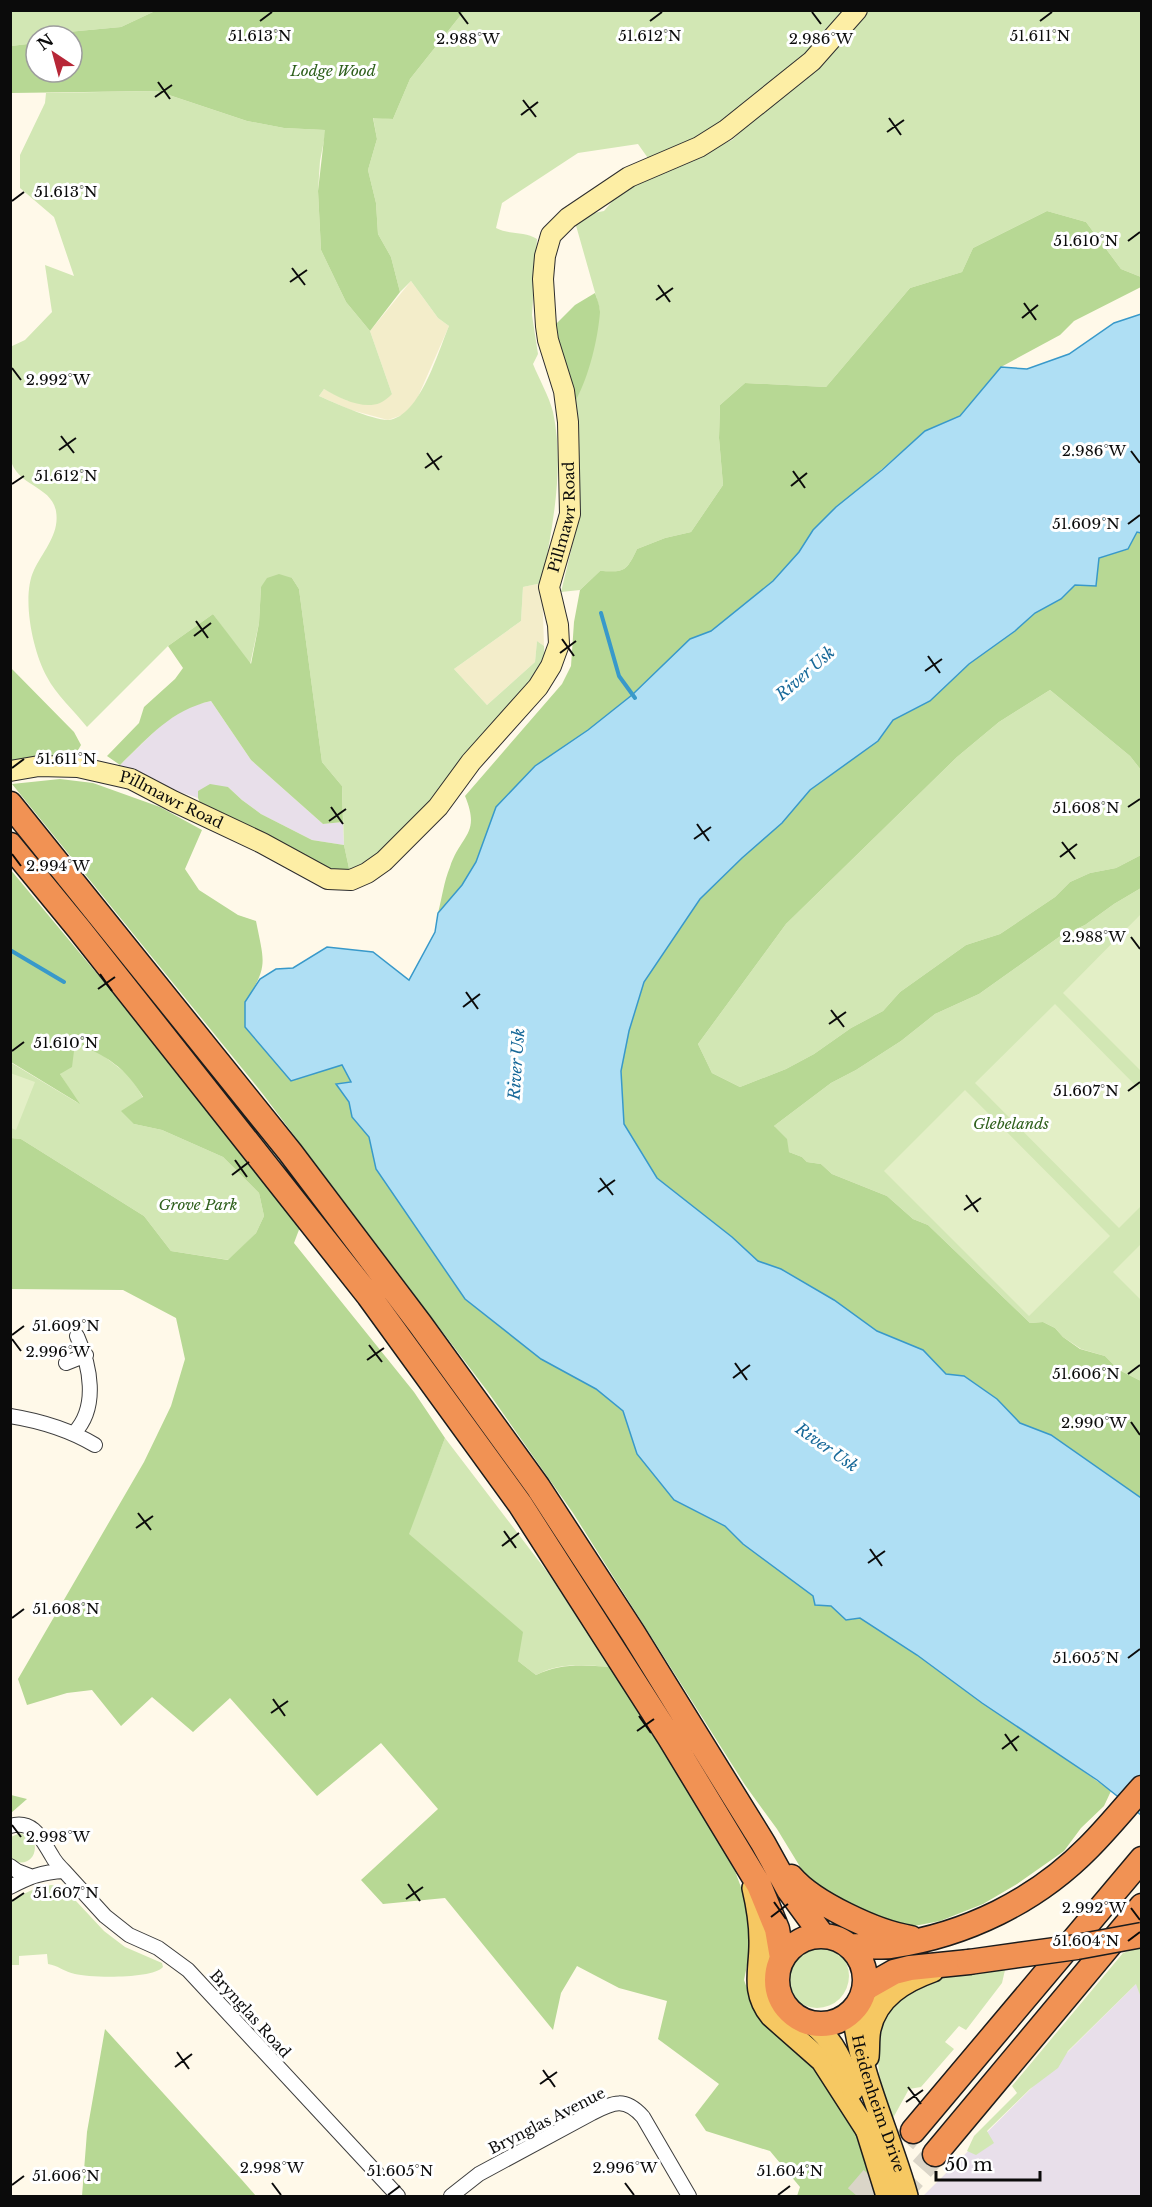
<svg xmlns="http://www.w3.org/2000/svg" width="1152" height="2207" font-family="'Libre Baskerville',serif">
<rect width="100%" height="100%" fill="#fff9e9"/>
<path fill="#e8dfea" d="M 211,701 L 251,760 L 323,824 L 343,822 L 344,845 L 312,840 L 261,814 L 242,800 L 228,787 L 198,791 L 198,798 L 164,787 L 120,765 L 162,724 L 191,706 Z
M 1137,1983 L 1142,2002 L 1141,2196 L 923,2196 Z"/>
<path fill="#f3edca" d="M 411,281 L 438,318 L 449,326 L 417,399 L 405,414 L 388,420 L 351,410 L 319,396 L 324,389 L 348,401 L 392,394 L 370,331 Z
M 542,583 L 544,646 L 537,641 L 535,662 L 487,705 L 454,669 L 521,621 L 523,587 Z"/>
<path fill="#d2e7b4" d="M 10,11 L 155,11 L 121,27 L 57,33 L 51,36 L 36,36 L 36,43 L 11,46 Z
M 464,11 L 845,11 L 802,61 L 714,129 L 650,161 L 638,144 L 578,153 L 502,203 L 496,228 C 509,235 525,231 537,239 L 532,315 L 538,354 L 533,364 C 539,379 549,396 553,412 C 565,468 552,528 542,583 L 523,587 L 521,621 L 454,669 L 487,705 L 535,662 L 537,641 L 544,646 L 545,666 L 406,832 L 384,853 L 350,873 L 344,845 L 342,786 L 322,762 L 299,589 L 292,578 L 261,587 L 259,623 L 250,665 L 213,614 L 168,646 L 87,727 C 75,712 55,693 47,677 C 33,652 21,597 34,570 C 43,551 60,534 56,511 C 51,485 17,487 10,458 L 10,347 L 25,340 L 52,312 L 45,265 L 74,276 L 54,217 L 20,188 L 20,155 L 45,103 L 46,93 L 157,91 L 247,121 L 284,128 L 326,130 L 320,161 L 318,191 L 321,250 L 346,302 L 370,331 L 392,394 C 389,397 384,401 380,403 C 363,410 339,398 324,389 L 319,396 C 333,402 374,421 389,420 C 420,416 438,352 449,326 L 438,318 L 411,281 L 400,292 L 391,257 L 378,234 L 376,203 L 368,170 L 377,139 L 373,117 L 393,119 L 410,79 Z
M 867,11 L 1141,11 L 1141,277 L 1121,269 L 1086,222 L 1047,211 L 973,248 L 962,272 L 910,288 L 826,387 L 745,383 L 720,405 L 719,438 L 723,485 L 691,532 L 665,538 L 637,549 C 626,572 625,572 600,571 L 580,590 L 561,592 L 578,522 L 576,400 L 568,380 L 600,310 L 575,222 L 589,214 L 604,211 L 625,186 L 732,140 Z
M 1050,690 L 1130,756 L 1141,770 L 1141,855 L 1116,868 L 1090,873 L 1070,882 L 1055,897 L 1000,934 L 966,945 L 900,992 L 883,1011 L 851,1028 L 814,1054 L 786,1069 L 740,1087 L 712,1073 L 698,1044 L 786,924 L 957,757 L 999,722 Z
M 1141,888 L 1141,1381 L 1119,1370 L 1105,1356 L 1081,1349 L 1063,1337 L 1055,1328 L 1043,1322 L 1030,1323 L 928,1225 L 913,1219 L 887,1196 L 832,1174 L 821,1164 L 807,1162 L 802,1157 L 789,1152 L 774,1126 L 831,1083 L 856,1070 L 901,1041 L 935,1014 L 979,994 L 1059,937 L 1085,925 L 1114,904 Z
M 75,1043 L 100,1053 L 132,1078 L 143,1098 L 134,1124 L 162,1130 L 223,1157 L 259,1193 L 264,1216 L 256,1233 L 229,1260 L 171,1251 L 144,1216 L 21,1139 L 11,1138 L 10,1062 L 78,1103 L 60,1074 Z
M 445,1438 L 548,1573 L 610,1667 C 584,1665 560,1662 536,1675 L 518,1661 L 408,1534 Z
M 20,1833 L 33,1839 C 40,1856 26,1869 11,1859 L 11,1837 Z
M 51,1885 L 62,1886 L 104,1931 L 125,1947 L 162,1963 L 163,1967 C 153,1979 91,1978 75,1974 C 65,1972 57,1965 48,1964 L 47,1954 L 19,1956 L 19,1965 L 11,1965 L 11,1900 L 32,1890 Z
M785 1976a32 32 0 1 1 64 0a32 32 0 1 1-64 0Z
M 1141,1947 L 1142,1987 L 1140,1995 L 1136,1984 L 1068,2051 L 1058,2068 L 1030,2089 L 987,2131 L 994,2143 L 976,2155 L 967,2151 L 974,2136 L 1017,2093 L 1012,2086 L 1123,1953 Z
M 1005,1970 L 1002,1983 L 966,2030 L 959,2026 L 945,2042 L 954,2049 L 921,2087 L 909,2089 L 893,2118 L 880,2083 L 876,2042 L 877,2025 L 901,1995 L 942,1976 Z"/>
<path fill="#b7d894" d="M 155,11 L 464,11 L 410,79 L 393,119 L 373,118 L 377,139 L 368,170 L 376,203 L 378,234 L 391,257 L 400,292 L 370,331 L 346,302 L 321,250 L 318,191 L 325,130 L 284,128 L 247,121 L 157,91 L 11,93 L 11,46 L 36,43 L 36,72 L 72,72 L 72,36 L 51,36 L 57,33 L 121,27 Z
M 1047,211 L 1086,222 L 1121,269 L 1141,277 L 1141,287 L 1074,321 L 1060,335 L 1001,367 L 960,416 L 925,431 L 813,530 L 799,552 L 773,581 L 711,631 L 690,640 L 632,695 L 496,807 L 476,862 L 462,885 L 438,913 C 442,898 444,881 450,867 C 461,834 481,835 465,796 L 562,684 L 571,666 L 574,622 L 580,590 L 600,571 C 625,572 626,572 637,549 L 665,538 L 691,532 L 723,485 L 719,438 L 720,405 L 745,383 L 826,387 L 910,288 L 962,272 L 973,248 Z
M 595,293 C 597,299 600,306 600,312 C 598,339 589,376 576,400 L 553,327 L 575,305 Z
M 1137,532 L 1141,533 L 1141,770 L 1130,756 L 1050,690 L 999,722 L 957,757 L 786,924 L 698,1044 L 712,1073 L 740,1087 L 786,1069 L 814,1054 L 851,1028 L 883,1011 L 900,992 L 966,945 L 1000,934 L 1055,897 L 1070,882 L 1090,873 L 1116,868 L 1141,855 L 1141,888 L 1114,904 L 1085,925 L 1059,937 L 979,994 L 935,1014 L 901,1041 L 856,1070 L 831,1083 L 774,1126 L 787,1139 L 789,1152 L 802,1157 L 807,1162 L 821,1164 L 832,1174 L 887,1196 L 913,1219 L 928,1225 L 1030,1323 L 1043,1322 L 1055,1328 L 1063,1337 L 1080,1349 L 1105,1356 L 1119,1370 L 1141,1381 L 1141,1498 L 1051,1435 L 1020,1423 L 997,1399 L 964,1376 L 946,1374 L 923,1350 L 876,1331 L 834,1300 L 781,1269 L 758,1261 L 732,1237 L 657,1178 L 624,1124 L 621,1071 L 629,1031 L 644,982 L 700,899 L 742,858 L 782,823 L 810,790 L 878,741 L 893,720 L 930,701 L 969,664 L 1015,631 L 1035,613 L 1061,599 L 1099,558 L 1128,549 Z
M 279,574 L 292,578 L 299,589 L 322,762 L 342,786 L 343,822 L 323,824 L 251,760 L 211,701 C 171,710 149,737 120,765 L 107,756 L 139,723 L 144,707 L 175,679 L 183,668 L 168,646 L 213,614 L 251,664 L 259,623 L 261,587 L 267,578 Z
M 10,667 L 74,732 L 81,745 L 74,757 L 32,757 L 11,761 Z
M 60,779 L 93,783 L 160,807 L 202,830 L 185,869 L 199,890 L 238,915 L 256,921 C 264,962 269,966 245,1002 L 342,1065 L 351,1082 L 336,1084 L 349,1102 L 352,1117 L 369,1137 L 376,1169 L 465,1299 L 541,1359 L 596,1389 L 623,1411 L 631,1430 L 674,1500 L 725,1526 L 743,1544 L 813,1596 L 831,1606 L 846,1620 L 860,1618 L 917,1655 L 982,1703 L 1028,1732 L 1111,1791 L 1104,1806 L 1081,1828 L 1064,1851 L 1017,1884 L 983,1904 L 940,1921 L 909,1927 L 871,1919 L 824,1893 L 802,1870 L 777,1829 L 745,1785 L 573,1513 L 488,1392 L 262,1093 L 12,784 Z
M 210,784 L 228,787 L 242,800 L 261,814 L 312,840 L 344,845 L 350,873 L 340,874 L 203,809 L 198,798 L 198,791 Z
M 10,869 L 231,1135 L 300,1227 L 294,1243 L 414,1392 L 445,1438 L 409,1534 L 523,1632 L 518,1661 L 536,1675 C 560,1663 584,1665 610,1667 L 680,1771 L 735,1871 L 755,1925 L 744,1980 L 757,2016 L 819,2071 L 858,2134 L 874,2196 L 797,2196 L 800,2187 L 770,2151 L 706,2131 L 695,2115 L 719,2084 L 658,2039 L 667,2001 L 619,1988 L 577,1966 L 561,1993 L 553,2030 L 445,1898 L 383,1904 L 361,1880 L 438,1809 L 381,1743 L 317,1796 L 230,1698 L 193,1732 L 152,1697 L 121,1726 L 92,1690 L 67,1693 L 27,1705 L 18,1679 L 144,1462 L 171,1406 L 185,1359 L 176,1318 L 123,1290 L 11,1289 L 11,1138 L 21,1139 L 144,1216 L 171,1251 L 228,1260 L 256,1233 L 264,1216 L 259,1193 L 223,1157 L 162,1130 L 134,1124 L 121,1111 L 143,1097 C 126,1068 106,1055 75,1043 L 72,1067 L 60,1074 L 80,1104 L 11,1062 Z
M 11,1795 L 27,1799 L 11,1813 L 10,1795 Z
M 105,2029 L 242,2180 L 256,2196 L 82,2196 L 87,2132 Z"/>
<path fill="#e3efc6" d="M 1141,914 L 1141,1071 L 1063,993 Z
M 1055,1004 L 1141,1091 L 1141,1206 L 1119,1228 L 975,1083 Z
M 10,1073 L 35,1082 L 16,1130 L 11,1128 Z
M 965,1090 L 1110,1236 L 1029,1316 L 884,1171 Z
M 1141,1244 L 1141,1300 L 1113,1272 Z"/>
<path fill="#afdff4" stroke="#3899ca" stroke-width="1.5" d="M 1141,314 L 1141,533 L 1137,532 L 1128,549 L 1099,558 L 1096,586 L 1075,585 L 1061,599 L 1035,613 L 1015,631 L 969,664 L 930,701 L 893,720 L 878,741 L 810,790 L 782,823 L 742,858 L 700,899 L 644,982 L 629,1031 L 621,1071 L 624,1124 L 657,1178 L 732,1237 L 758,1261 L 781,1269 L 834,1300 L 877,1331 L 923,1350 L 946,1374 L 964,1376 L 997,1399 L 1020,1423 L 1051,1435 L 1141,1498 L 1141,1815 L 1097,1780 L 982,1703 L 917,1655 L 860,1618 L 846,1620 L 831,1606 L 815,1605 L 813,1596 L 743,1544 L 725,1526 L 674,1500 L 637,1454 L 623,1411 L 596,1389 L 541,1359 L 465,1299 L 376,1169 L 369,1137 L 352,1117 L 349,1102 L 336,1084 L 351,1082 L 342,1065 L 291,1081 L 245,1027 L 245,1002 L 260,979 L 276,969 L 293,968 L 327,947 L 373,952 L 409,980 L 435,932 L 438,913 L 462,885 L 476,862 L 496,807 L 535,766 L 588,730 L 632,695 L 690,639 L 711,631 L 773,581 L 799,552 L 813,530 L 836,507 L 882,470 L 925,431 L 960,416 L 1001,367 L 1027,369 L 1069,354 L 1114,323 Z"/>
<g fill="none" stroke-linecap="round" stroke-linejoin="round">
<path stroke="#3899ca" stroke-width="4" d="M 601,613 L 619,676 L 635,698
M 10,950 L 64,982"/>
<path stroke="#dad5c8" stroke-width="24" stroke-dasharray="24 12" stroke-linecap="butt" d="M 857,2196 L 913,2131
M 898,2196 L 935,2154"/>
<defs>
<path id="street" d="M 66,1363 L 86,1355
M 10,1416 C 41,1421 68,1429 95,1445
M 74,1433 C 99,1407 90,1365 77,1336
M 10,1826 C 34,1819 42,1840 52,1856 C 55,1862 60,1867 64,1871
M 10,1866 L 17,1871 L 30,1876
M 10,1887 C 29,1877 42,1872 64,1871 L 105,1916 L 129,1935 L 158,1948 L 188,1970 L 398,2196
M 451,2196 L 479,2174 L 592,2113 C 614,2102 625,2097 643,2117 L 689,2196"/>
<g id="secondary">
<path id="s1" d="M 10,771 L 39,766 L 78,767 L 131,779 L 173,801 L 262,843 L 328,879 L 351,880 L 367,873 L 384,861 L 438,807 L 471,762 L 538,687 L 551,666 L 559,644 L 558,625 L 549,587 L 570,514 L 568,422 L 564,391 L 548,340 L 546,326 L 543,279 L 545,256 L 551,235 L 568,218 L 629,177 L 699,147 L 726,130 L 812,61 L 857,10"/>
</g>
<g id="primary">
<path d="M 753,1888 C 757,1905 760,1922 760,1940 C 761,1969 750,1990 771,2016 L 822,2061 L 869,2134"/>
<path id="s2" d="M 853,2011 C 860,2076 890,2134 907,2196"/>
<path d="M 811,2023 C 834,2039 844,2065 853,2090"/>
<path d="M 868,2057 C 869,2048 868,2038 870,2029 C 877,1997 905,1981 933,1971"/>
<path d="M 864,2122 L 887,2196"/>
</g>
<path id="highway" d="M 10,804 L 290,1152 L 420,1324 L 538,1487 L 633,1633 L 763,1843 L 789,1890 L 822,1935
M 10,845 L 79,929 L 369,1296 L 520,1504 L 670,1738 L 759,1885 L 777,1929 L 782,1958
M 791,1877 C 813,1903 877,1933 911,1938
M777 1980a44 44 0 1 1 88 0a44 44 0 1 1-88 0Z
M 849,1946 C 863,1946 878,1947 891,1946 C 966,1935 1036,1901 1089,1847 C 1108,1828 1124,1808 1142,1788
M 864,1989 L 894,1972 L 910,1968 L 969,1962
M 913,2131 L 1142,1859
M 935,2154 L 1142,1906"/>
</defs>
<use href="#street" stroke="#3e3e3e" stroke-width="16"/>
<use href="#secondary" stroke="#2d2d2d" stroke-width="22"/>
<use href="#primary" stroke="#1c1c1c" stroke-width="24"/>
<use href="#highway" stroke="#1c1c1c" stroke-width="27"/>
<use href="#street" stroke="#fff" stroke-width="14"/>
<use href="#secondary" stroke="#fdeea5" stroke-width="20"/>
<use href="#primary" stroke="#f6c862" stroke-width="21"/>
<use href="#highway" stroke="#f19254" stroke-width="24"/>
<defs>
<path id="highway-bridge" d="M 969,1962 L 1077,1947 L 1142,1935"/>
</defs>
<use href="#highway-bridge" stroke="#1c1c1c" stroke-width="27" stroke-linecap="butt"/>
<use href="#highway-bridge" stroke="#f19254" stroke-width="24"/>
</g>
<path fill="none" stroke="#0b0b0b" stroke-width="2" d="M 459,12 L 468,24M 812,12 L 821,24M 260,21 L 272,12M 650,21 L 662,12M 1040,21 L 1052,12M 158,82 L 170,99M 155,97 L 172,85M 523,100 L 536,117M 521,115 L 538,102M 889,118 L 901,135M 887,132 L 904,120M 12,201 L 24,192M 1128,241 L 1140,232M 292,268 L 305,285M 290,282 L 307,270M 658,285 L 670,302M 656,300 L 673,288M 1024,303 L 1036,320M 1022,318 L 1038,305M 12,368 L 21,380M 61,436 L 74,453M 59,450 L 76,438M 1131,451 L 1140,463M 427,453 L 439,470M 425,468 L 442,456M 793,471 L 805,488M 12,484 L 24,476M 791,486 L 807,473M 1128,524 L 1140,515M 196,621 L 208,638M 194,636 L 211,623M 562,639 L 574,656M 560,653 L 576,641M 928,656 L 940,673M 925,671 L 942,659M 12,768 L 24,759M 331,807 L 343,824M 1128,807 L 1140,799M 329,821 L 346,809M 697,824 L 709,841M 694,839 L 711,827M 1062,842 L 1075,859M 12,854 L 21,866M 1060,857 L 1077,844M 1131,937 L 1140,949M 100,974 L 112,991M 98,989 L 115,977M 466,992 L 478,1009M 463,1007 L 480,994M 831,1010 L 844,1027M 829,1024 L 846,1012M 12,1051 L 24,1042M 1128,1091 L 1140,1082M 235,1160 L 247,1177M 232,1175 L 249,1162M 600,1178 L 613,1195M 598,1192 L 615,1180M 966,1195 L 978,1212M 964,1210 L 981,1198M 12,1335 L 24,1326M 12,1339 L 21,1351M 369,1345 L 382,1362M 367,1360 L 384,1348M 735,1363 L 747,1380M 1128,1374 L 1140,1365M 733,1378 L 750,1365M 1131,1422 L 1140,1435M 138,1513 L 151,1530M 136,1528 L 153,1516M 504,1531 L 516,1548M 502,1546 L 519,1533M 870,1549 L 882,1566M 868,1563 L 885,1551M 12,1618 L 24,1609M 1128,1658 L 1140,1649M 273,1699 L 285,1716M 271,1713 L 288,1701M 639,1716 L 651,1733M 637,1731 L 654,1719M 1005,1734 L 1017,1751M 1002,1749 L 1019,1736M 12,1825 L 21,1837M 408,1884 L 420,1901M 406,1899 L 423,1887M 12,1901 L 24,1893M 774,1902 L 786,1919M 1131,1908 L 1140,1920M 771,1917 L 788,1904M 1128,1941 L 1140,1932M 177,2052 L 189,2069M 175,2067 L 192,2054M 543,2070 L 555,2087M 540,2084 L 557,2072M 908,2087 L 921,2104M 906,2102 L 923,2090M 272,2183 L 281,2195M 625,2183 L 634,2195M 12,2185 L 24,2176M 388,2195 L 400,2186M 778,2195 L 790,2186"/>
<g text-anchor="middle" stroke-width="6" stroke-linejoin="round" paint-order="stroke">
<g font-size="15" font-style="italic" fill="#2f601d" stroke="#fff">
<text x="333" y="76">Lodge Wood</text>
<text x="1011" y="1129">Glebelands</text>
<text x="198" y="1210">Grove Park</text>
</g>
<g font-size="15" fill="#0b0b0b" stroke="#fff">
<text dy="5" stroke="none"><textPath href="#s1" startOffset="816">Pillmawr Road</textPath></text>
<text dy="5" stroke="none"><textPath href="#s1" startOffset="168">Pillmawr Road</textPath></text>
<text transform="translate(250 2014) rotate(48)" y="5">Brynglas Road</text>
<text dy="5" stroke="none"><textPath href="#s2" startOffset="96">Heidenheim Drive</textPath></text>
<text transform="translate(547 2121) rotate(-27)" y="5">Brynglas Avenue</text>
</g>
<g font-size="16" font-style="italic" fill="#186999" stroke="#fff">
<text transform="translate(805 673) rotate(-41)" y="6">River Usk</text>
<text transform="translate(516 1064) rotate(-86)" y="6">River Usk</text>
<text transform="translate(827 1447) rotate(35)" y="6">River Usk</text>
</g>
</g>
<g font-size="15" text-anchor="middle" fill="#0b0b0b" stroke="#fff" stroke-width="6" stroke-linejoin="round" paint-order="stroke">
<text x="260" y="41">51.613°N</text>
<text x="650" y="41">51.612°N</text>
<text x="1040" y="41">51.611°N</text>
<text x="468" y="44">2.988°W</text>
<text x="821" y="44">2.986°W</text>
<text x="66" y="197">51.613°N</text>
<text x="1086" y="246">51.610°N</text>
<text x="58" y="385">2.992°W</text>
<text x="1094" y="456">2.986°W</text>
<text x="66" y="481">51.612°N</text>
<text x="1086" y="529">51.609°N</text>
<text x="66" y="764">51.611°N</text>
<text x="1086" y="813">51.608°N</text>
<text x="58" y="871">2.994°W</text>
<text x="1094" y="942">2.988°W</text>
<text x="66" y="1048">51.610°N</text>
<text x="1086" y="1096">51.607°N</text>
<text x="66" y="1331">51.609°N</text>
<text x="58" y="1357">2.996°W</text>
<text x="1086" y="1379">51.606°N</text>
<text x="1094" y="1428">2.990°W</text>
<text x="66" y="1614">51.608°N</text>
<text x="1086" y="1663">51.605°N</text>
<text x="58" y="1842">2.998°W</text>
<text x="66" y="1898">51.607°N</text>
<text x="1094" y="1913">2.992°W</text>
<text x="1086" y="1946">51.604°N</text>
<text x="272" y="2173">2.998°W</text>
<text x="625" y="2173">2.996°W</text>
<text x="400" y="2176">51.605°N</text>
<text x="790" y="2176">51.604°N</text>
<text x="66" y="2181">51.606°N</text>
</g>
<rect width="1152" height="2207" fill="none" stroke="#0b0b0b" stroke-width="24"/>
<g transform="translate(54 54) rotate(324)"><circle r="28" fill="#ffffff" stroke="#9d9d9d" stroke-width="1.5"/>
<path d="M0-4.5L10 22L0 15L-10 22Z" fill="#b72737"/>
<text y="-9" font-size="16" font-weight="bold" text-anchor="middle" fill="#0b0b0b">N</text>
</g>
<path d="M936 2171v9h104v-9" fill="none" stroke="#0b0b0b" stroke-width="3"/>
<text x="945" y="2171" font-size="18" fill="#0b0b0b" stroke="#ffffff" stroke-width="4.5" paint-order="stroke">50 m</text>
</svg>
